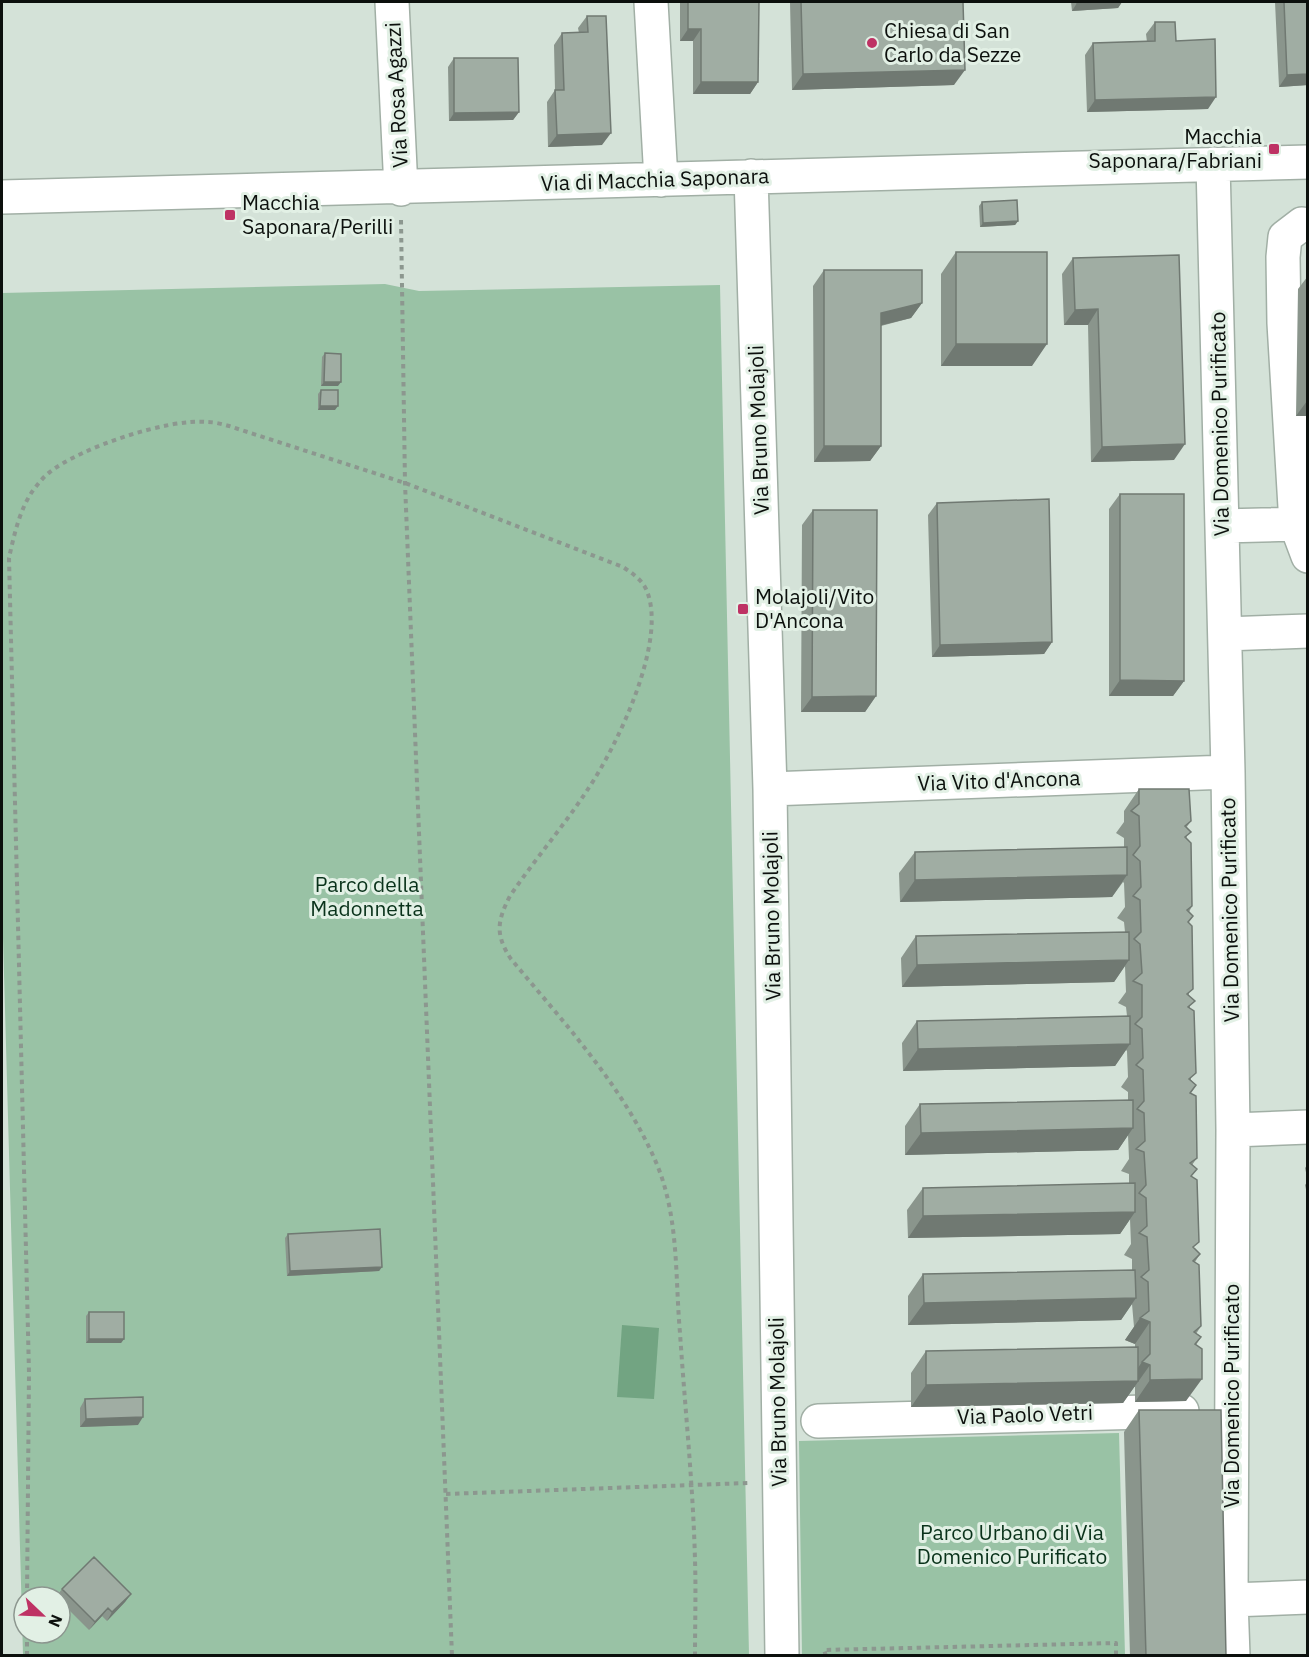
<svg xmlns="http://www.w3.org/2000/svg" width="1309" height="1657" font-family="'IBM Plex Sans',sans-serif">
<rect width="100%" height="100%" fill="#d4e2d8"/>
<path fill="#99c2a5" fill-rule="evenodd" d="M 385,284 L 419,291 L 720,285 L 749,1655 L 23,1655 L 2,902 L 2,293 ZM 24,1597 L 60,1597 L 60,1633 L 24,1633 Z
M 1119,1433 L 1125,1655 L 802,1655 L 799,1441 Z"/>
<path fill="#72a482" d="M 622,1325 L 659,1328 L 654,1399 L 617,1397 Z"/>
<g fill="none" stroke-linecap="round" stroke-linejoin="round">
<defs>
<path id="minor" d="M 392,2 L 401,189
M 651,2 L 661,180
M 1213,164 L 1228,772 L 1233,1130 L 1231,1600 L 1233,1656
M 751,176 L 770,789 L 782,1656
M 2,197 C 437,188 872,173 1308,162
M 1308,225 L 1302,224 L 1285,237 L 1283,257 L 1284,323 L 1296,524 L 1308,556
M 1222,526 L 1296,524
M 1225,634 L 1308,631
M 770,789 L 1228,772
M 1233,1130 L 1308,1127
M 818,1421 L 1182,1411
M 1231,1600 L 1308,1597"/>
</defs>
<use href="#minor" stroke="#a1afa5" stroke-width="36"/>
<path stroke="#8c978f" stroke-width="4" stroke-dasharray="4.5 4.5" stroke-linecap="butt" d="M 401,220 L 405,483 L 452,1656
M 446,1494 L 748,1483
M 27,1597 L 29,1373 L 9,558 C 14,535 20,508 34,489 C 39,483 44,476 50,472 C 80,448 168,418 207,422 C 214,422 222,424 229,426 L 405,483 L 623,567 C 632,573 641,579 646,589 C 669,639 617,746 588,789 C 564,826 535,859 510,896 C 497,921 495,935 511,959 C 564,1023 626,1089 658,1167 C 679,1221 675,1276 680,1333 C 685,1408 693,1484 695,1560 C 696,1592 695,1624 695,1656
M 27,1633 L 27,1656
M 826,1656 L 824,1650 L 1116,1643 L 1116,1656"/>
<use href="#minor" stroke="#fff" stroke-width="33"/>
</g>
<path fill="#8a958c" d="M 680,2 L 759,2 L 758,82 L 750,94 L 693,94 L 693,41 L 680,41 Z
M 790,2 L 963,2 L 954,85 L 792,90 Z
M 1071,2 L 1122,2 L 1118,8 L 1072,11 Z
M 1275,2 L 1308,2 L 1308,85 L 1279,87 Z
M 587,16 L 602,145 L 548,147 L 547,102 L 555,90 L 554,45 L 562,33 L 579,33 L 578,28 Z
M 1155,22 L 1176,41 L 1208,109 L 1087,112 L 1085,55 L 1093,43 L 1147,42 L 1146,34 Z
M 454,58 L 519,112 L 513,120 L 449,121 L 448,67 Z
M 982,202 L 1018,221 L 1015,225 L 980,227 L 979,206 Z
M 956,252 L 1032,366 L 941,366 L 941,274 Z
M 1073,258 L 1174,460 L 1091,462 L 1088,325 L 1064,325 L 1062,274 Z
M 824,270 L 922,303 L 911,318 L 881,326 L 881,446 L 870,461 L 814,462 L 813,286 Z
M 1308,276 L 1308,416 L 1296,416 L 1298,289 Z
M 325,353 L 338,386 L 321,386 L 322,357 Z
M 321,390 L 335,410 L 318,410 L 318,394 Z
M 1120,494 L 1184,681 L 1173,696 L 1109,696 L 1109,509 Z
M 937,503 L 1052,642 L 1044,654 L 932,657 L 928,515 Z
M 813,510 L 876,696 L 865,712 L 801,712 L 802,525 Z
M 1139,789 L 1191,821 L 1186,828 L 1192,906 L 1189,912 L 1193,916 L 1188,923 L 1189,996 L 1190,1008 L 1191,1080 L 1196,1085 L 1191,1093 L 1197,1158 L 1192,1165 L 1192,1177 L 1194,1249 L 1200,1254 L 1195,1262 L 1201,1326 L 1196,1334 L 1201,1337 L 1196,1345 L 1186,1401 L 1135,1402 L 1135,1387 L 1134,1387 L 1123,1403 L 911,1407 L 911,1373 L 926,1351 L 1135,1347 L 1135,1344 L 1125,1340 L 1134,1327 L 1132,1304 L 1121,1320 L 908,1325 L 908,1296 L 923,1274 L 1132,1270 L 1132,1259 L 1124,1255 L 1131,1244 L 1130,1219 L 1120,1234 L 908,1238 L 907,1210 L 923,1188 L 1129,1184 L 1129,1174 L 1121,1171 L 1129,1159 L 1128,1135 L 1118,1150 L 905,1155 L 905,1126 L 920,1104 L 1128,1100 L 1128,1092 L 1121,1087 L 1128,1077 L 1127,1051 L 1126,1050 L 1115,1066 L 903,1071 L 902,1043 L 917,1021 L 1127,1016 L 1126,1007 L 1118,1003 L 1126,992 L 1125,966 L 1114,982 L 902,987 L 901,958 L 916,936 L 1125,932 L 1124,922 L 1117,918 L 1125,907 L 1124,883 L 1123,882 L 1112,897 L 900,902 L 899,873 L 915,852 L 1124,847 L 1124,838 L 1116,833 L 1124,822 L 1124,811 Z
M 1308,1164 L 1308,1181 L 1305,1168 Z
M 1308,1181 L 1308,1198 L 1305,1185 Z
M 288,1234 L 382,1267 L 379,1271 L 287,1276 L 285,1238 Z
M 89,1312 L 124,1339 L 121,1343 L 86,1343 L 86,1316 Z
M 85,1399 L 138,1425 L 80,1427 L 80,1408 Z
M 1139,1410 L 1226,1656 L 1130,1656 L 1124,1432 Z
M 62,1589 L 131,1594 L 125,1602 L 107,1621 L 102,1616 L 89,1630 L 60,1601 L 60,1597 L 56,1597 Z"/>
<path fill="#707972" d="M 1097,2 L 1122,2 L 1118,8 L 1072,11 L 1077,3 Z
M 688,29 L 701,29 L 693,41 L 680,41 Z
M 965,70 L 954,85 L 792,90 L 803,74 Z
M 1308,74 L 1308,85 L 1279,87 L 1287,75 Z
M 701,82 L 758,82 L 750,94 L 693,94 Z
M 1216,97 L 1208,109 L 1087,112 L 1095,100 Z
M 519,112 L 513,120 L 449,121 L 454,113 Z
M 611,133 L 602,145 L 548,147 L 557,135 Z
M 1018,221 L 1015,225 L 980,227 L 983,223 Z
M 922,303 L 911,318 L 870,328 L 881,313 Z
M 1098,309 L 1088,325 L 1064,325 L 1075,310 Z
M 956,344 L 1047,344 L 1032,366 L 941,366 Z
M 324,382 L 341,382 L 338,386 L 321,386 Z
M 1307,401 L 1308,416 L 1296,416 Z
M 320,406 L 338,406 L 335,410 L 318,410 Z
M 1185,444 L 1174,460 L 1091,462 L 1102,447 Z
M 824,446 L 881,446 L 870,461 L 814,462 Z
M 1052,642 L 1044,654 L 932,657 L 940,645 Z
M 1120,680 L 1184,681 L 1173,696 L 1109,696 Z
M 876,696 L 865,712 L 801,712 L 812,697 Z
M 1127,875 L 1112,897 L 900,902 L 915,880 Z
M 1129,960 L 1114,982 L 902,987 L 917,965 Z
M 1130,1044 L 1115,1066 L 903,1071 L 918,1049 Z
M 1133,1128 L 1118,1150 L 905,1155 L 921,1133 Z
M 1135,1212 L 1120,1234 L 908,1238 L 923,1216 Z
M 382,1267 L 379,1271 L 287,1276 L 290,1271 Z
M 1136,1298 L 1121,1320 L 908,1325 L 924,1303 Z
M 1140,1318 L 1150,1322 L 1135,1344 L 1125,1340 Z
M 89,1339 L 124,1339 L 121,1343 L 86,1343 Z
M 1142,1362 L 1150,1365 L 1123,1403 L 911,1407 L 926,1385 L 1129,1381 Z
M 1202,1379 L 1186,1401 L 1135,1402 L 1150,1380 Z
M 143,1417 L 138,1425 L 80,1427 L 86,1419 Z
M 131,1594 L 125,1602 L 107,1621 L 112,1612 Z
M 108,1608 L 102,1616 L 89,1630 L 95,1622 Z"/>
<path fill="#a0ada3" stroke="#707972" stroke-width="1.5" d="M 688,2 L 759,2 L 758,82 L 701,82 L 701,29 L 688,29 Z
M 801,2 L 963,2 L 965,70 L 803,74 Z
M 1077,2 L 1097,2 L 1077,3 Z
M 1284,2 L 1308,2 L 1308,74 L 1287,75 Z
M 587,16 L 606,16 L 611,133 L 557,135 L 555,90 L 564,90 L 562,33 L 588,32 Z
M 1155,22 L 1175,22 L 1176,41 L 1215,39 L 1216,97 L 1095,100 L 1093,43 L 1155,41 Z
M 454,58 L 518,58 L 519,112 L 454,113 Z
M 1017,200 L 1018,221 L 983,223 L 982,202 Z
M 956,252 L 1047,252 L 1047,344 L 956,344 Z
M 1179,255 L 1185,444 L 1102,447 L 1098,309 L 1075,310 L 1073,258 Z
M 824,270 L 922,270 L 922,303 L 881,313 L 881,446 L 824,446 Z
M 325,353 L 341,354 L 341,382 L 324,382 Z
M 321,390 L 338,390 L 338,406 L 320,406 Z
M 1120,494 L 1184,494 L 1184,681 L 1120,680 Z
M 1049,499 L 1052,642 L 940,645 L 937,503 Z
M 813,510 L 877,510 L 876,696 L 812,697 Z
M 1139,789 L 1189,789 L 1191,821 L 1185,826 L 1191,832 L 1185,837 L 1191,843 L 1192,906 L 1187,910 L 1193,916 L 1188,922 L 1192,926 L 1193,989 L 1187,994 L 1195,1001 L 1188,1007 L 1194,1011 L 1196,1073 L 1189,1079 L 1196,1085 L 1190,1093 L 1196,1096 L 1197,1158 L 1190,1163 L 1197,1169 L 1191,1176 L 1197,1180 L 1199,1242 L 1193,1247 L 1200,1254 L 1193,1261 L 1199,1265 L 1201,1326 L 1194,1332 L 1201,1337 L 1195,1344 L 1202,1349 L 1202,1379 L 1150,1380 L 1150,1365 L 1142,1362 L 1150,1354 L 1150,1322 L 1140,1318 L 1149,1311 L 1148,1282 L 1141,1277 L 1149,1270 L 1147,1237 L 1139,1233 L 1147,1226 L 1146,1198 L 1139,1193 L 1146,1185 L 1144,1152 L 1136,1149 L 1145,1141 L 1144,1113 L 1137,1109 L 1144,1101 L 1143,1070 L 1136,1065 L 1143,1058 L 1142,1029 L 1135,1024 L 1142,1017 L 1142,985 L 1133,981 L 1142,973 L 1140,944 L 1134,939 L 1141,932 L 1140,900 L 1133,896 L 1141,887 L 1140,861 L 1133,855 L 1140,846 L 1139,816 L 1131,811 L 1139,804 Z
M 1127,847 L 1127,875 L 915,880 L 915,852 Z
M 1129,932 L 1129,960 L 917,965 L 916,936 Z
M 1130,1016 L 1130,1044 L 918,1049 L 917,1021 Z
M 1133,1100 L 1133,1128 L 921,1133 L 920,1104 Z
M 1135,1183 L 1135,1212 L 923,1216 L 923,1188 Z
M 380,1229 L 382,1267 L 290,1271 L 288,1234 Z
M 1135,1270 L 1136,1298 L 924,1303 L 923,1274 Z
M 89,1312 L 124,1312 L 124,1339 L 89,1339 Z
M 1138,1347 L 1138,1381 L 926,1385 L 926,1351 Z
M 143,1397 L 143,1417 L 86,1419 L 85,1399 Z
M 1139,1410 L 1221,1410 L 1226,1656 L 1146,1656 Z
M 94,1557 L 131,1594 L 112,1612 L 108,1608 L 95,1622 L 62,1589 Z"/>
<g fill="#be3264" stroke="#e2f0e5" stroke-width="2">
<circle cx="872" cy="43" r="6"/>
<rect x="1268" y="143" width="12" height="12" rx="3"/>
<rect x="224" y="209" width="12" height="12" rx="3"/>
<rect x="737" y="603" width="12" height="12" rx="3"/>
</g>
<g text-anchor="middle" stroke-width="6" stroke-linejoin="round" paint-order="stroke">
<g font-size="21" fill="#0c100d" stroke="#e2f0e5" text-anchor="start">
<text x="884" y="38">Chiesa di San<tspan x="884" dy="24">Carlo da Sezze</tspan></text>
<text x="1262" y="144" text-anchor="end">Macchia<tspan x="1262" dy="24">Saponara/Fabriani</tspan></text>
<text x="242" y="210">Macchia<tspan x="242" dy="24">Saponara/Perilli</tspan></text>
<text x="755" y="604">Molajoli/Vito<tspan x="755" dy="24">D'Ancona</tspan></text>
</g>
<g font-size="21" fill="#0c100d" stroke="#e2f0e5">
<text transform="translate(397 95) rotate(-93)" y="7">Via Rosa Agazzi</text>
<text transform="translate(655 180) rotate(-2)" y="7">Via di Macchia Saponara</text>
<text transform="translate(1220 424) rotate(-91)" y="7">Via Domenico Purificato</text>
<text transform="translate(759 430) rotate(-92)" y="7">Via Bruno Molajoli</text>
<text transform="translate(999 781) rotate(-2)" y="7">Via Vito d'Ancona</text>
<text transform="translate(1230 910) rotate(-91)" y="7">Via Domenico Purificato</text>
<text transform="translate(772 916) rotate(-91)" y="7">Via Bruno Molajoli</text>
<text transform="translate(1232 1396) rotate(-90)" y="7">Via Domenico Purificato</text>
<text transform="translate(778 1402) rotate(-91)" y="7">Via Bruno Molajoli</text>
<text transform="translate(1025 1415) rotate(-2)" y="7">Via Paolo Vetri</text>
</g>
<g font-size="21" fill="#09321a" stroke="#e2f0e5">
<text x="367" y="892">Parco della<tspan x="367" dy="24">Madonnetta</tspan></text>
<text x="1012" y="1540">Parco Urbano di Via<tspan x="1012" dy="24">Domenico Purificato</tspan></text>
</g>
</g>
<rect width="1309" height="1657" fill="none" stroke="#0c100d" stroke-width="6"/>
<g transform="translate(42 1615) rotate(113)"><circle r="28" fill="#e2f0e5" stroke="#8c968f" stroke-width="1.5"/>
<path d="M0-4.5L10 22L0 15L-10 22Z" fill="#be3264"/>
<text y="-9" font-size="16" font-weight="bold" text-anchor="middle" fill="#0c100d">N</text>
</g>
</svg>
